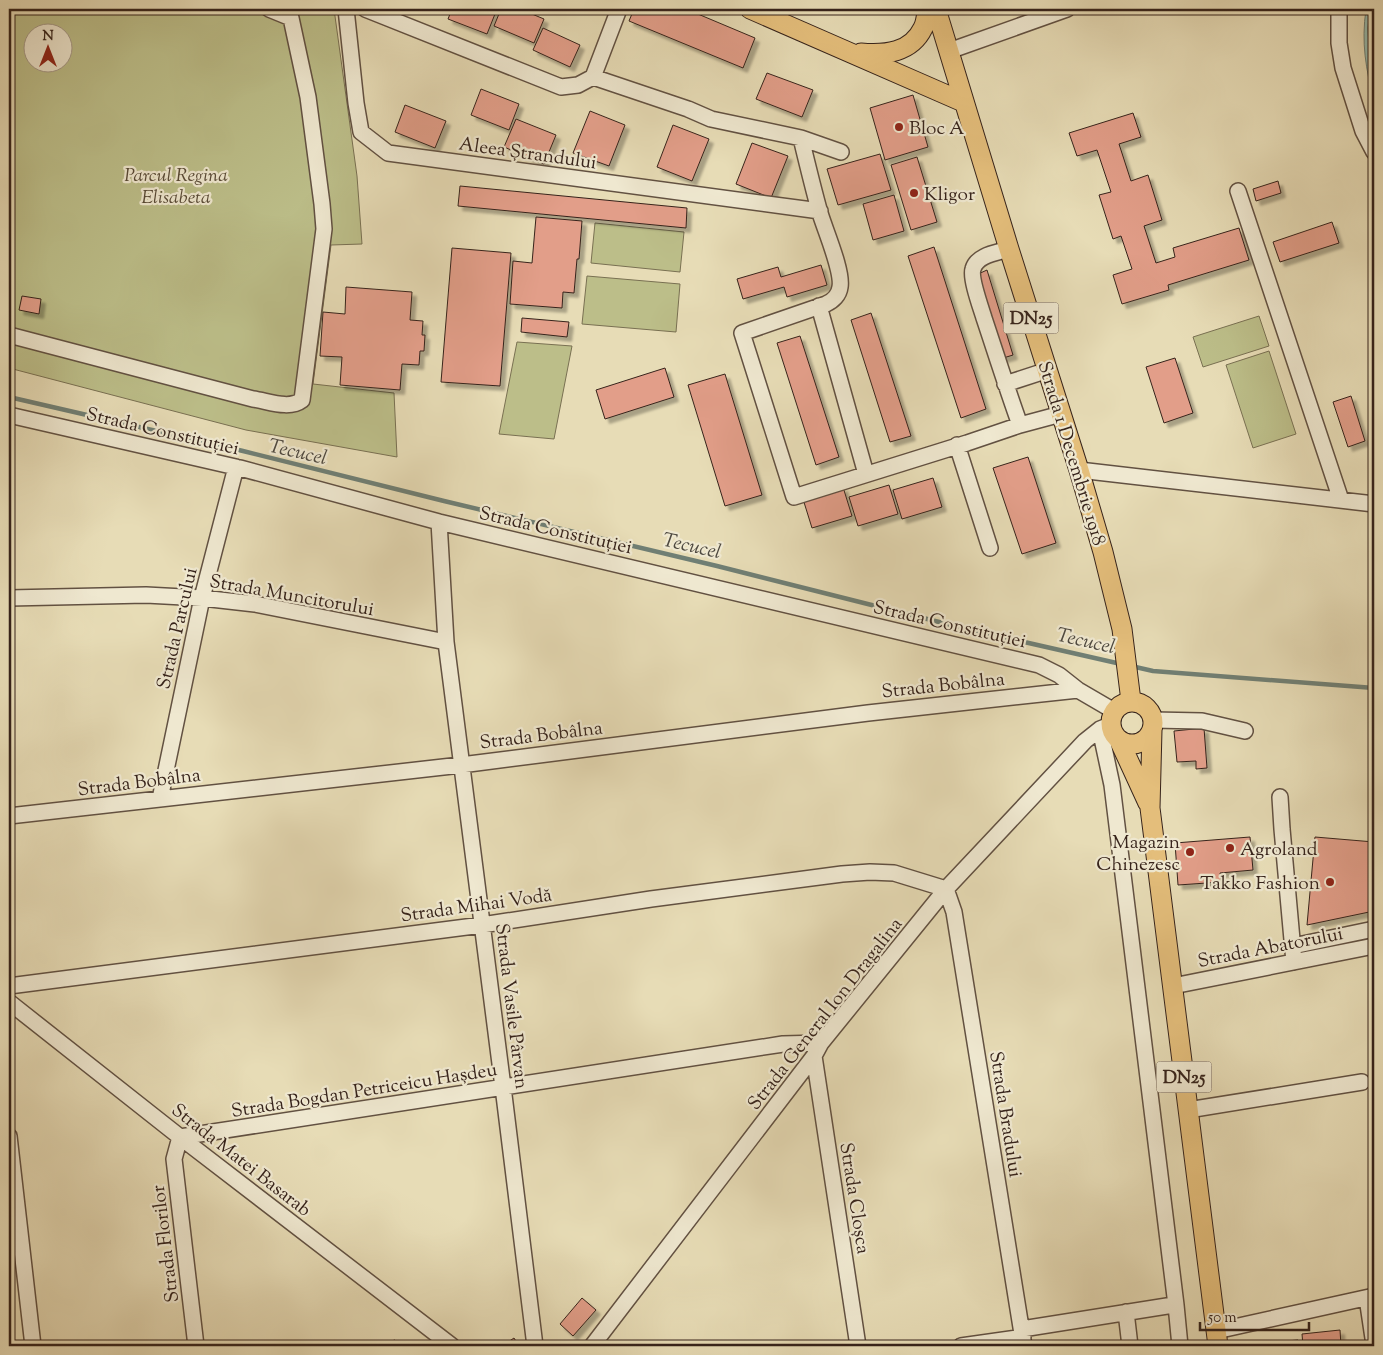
<svg xmlns="http://www.w3.org/2000/svg" width="1383" height="1355" font-family="'Sorts Mill Goudy',serif">
<defs>
<filter id="shadow"><feDropShadow dx="4.5" dy="4.5" stdDeviation="1" flood-color="#0004"/></filter>
</defs>
<rect width="100%" height="100%" fill="#e7dcb6"/>
<filter id="stains"><feTurbulence type="fractalNoise" baseFrequency=".004" numOctaves="4"/><feColorMatrix values="0 0 0 0 .2 0 0 0 0 .09 0 0 0 0 .02 0 0 0 .5 -.17"/></filter>
<radialGradient id="worn" r=".72"><stop offset=".6" stop-color="#630" stop-opacity="0"/><stop offset="1" stop-color="#630" stop-opacity=".3"/></radialGradient>
<path fill="#bcbe89" stroke="#797052" fill-rule="evenodd" d="M 9,9 L 334,9 L 357,176 L 362,244 L 331,245 L 313,384 L 394,393 L 397,457 L 246,430 L 9,368 ZM 32,32 L 62,32 L 62,62 L 32,62 Z
M 595,223 L 684,232 L 680,272 L 591,263 Z
M 587,276 L 680,284 L 676,332 L 582,324 Z
M 1259,316 L 1269,346 L 1203,367 L 1193,337 Z
M 517,342 L 572,346 L 554,439 L 499,434 Z
M 1269,351 L 1296,434 L 1253,448 L 1226,365 Z"/>
<path fill="#97bcaf" stroke="#707f74" d="M 1366,9 L 1374,9 L 1374,102 C 1366,68 1361,44 1366,9 Z"/>
<g fill="none" stroke-linecap="round" stroke-linejoin="round">
<path stroke="#667065" stroke-width="1" d="M 1370,9 L 1368,28 L 1370,65 L 1374,81"/>
<path stroke="#707f74" stroke-width="4.5" d="M 9,397 L 243,451 L 444,501 L 717,566 L 963,628 L 1121,664
M 1131,666 L 1153,671 L 1374,688"/>
</g>
<path fill="#e29e89" stroke="#36231b" filter="url(#shadow)" d="M 452,9 L 497,9 L 487,34 L 448,19 Z
M 501,9 L 520,9 L 544,19 L 534,43 L 494,26 Z
M 634,9 L 686,9 L 755,38 L 743,68 L 629,21 Z
M 543,28 L 580,45 L 570,67 L 533,50 Z
M 767,73 L 813,90 L 802,117 L 756,99 Z
M 481,89 L 519,104 L 509,130 L 471,115 Z
M 913,95 L 928,147 L 885,160 L 870,108 Z
M 405,105 L 446,121 L 435,148 L 395,132 Z
M 590,111 L 625,125 L 609,166 L 573,153 Z
M 1133,113 L 1141,137 L 1119,144 L 1131,181 L 1148,175 L 1162,220 L 1144,226 L 1156,263 L 1175,257 L 1173,248 L 1239,228 L 1249,260 L 1168,285 L 1169,290 L 1122,304 L 1113,275 L 1132,269 L 1121,236 L 1113,239 L 1099,195 L 1111,192 L 1097,150 L 1077,156 L 1069,133 Z
M 516,119 L 556,135 L 544,164 L 504,147 Z
M 673,125 L 709,139 L 692,181 L 657,167 Z
M 752,143 L 788,156 L 771,198 L 736,184 Z
M 880,154 L 891,190 L 838,205 L 827,169 Z
M 917,157 L 937,222 L 911,230 L 891,165 Z
M 1278,181 L 1281,193 L 1256,201 L 1253,189 Z
M 460,186 L 687,208 L 686,228 L 458,206 Z
M 894,195 L 904,231 L 873,240 L 863,204 Z
M 536,217 L 582,221 L 579,259 L 577,259 L 574,293 L 563,292 L 562,308 L 510,304 L 513,261 L 532,263 Z
M 1332,222 L 1339,243 L 1280,262 L 1273,242 Z
M 934,247 L 986,409 L 961,418 L 908,256 Z
M 452,248 L 511,253 L 500,386 L 441,382 Z
M 821,265 L 827,285 L 787,297 L 784,287 L 743,299 L 737,279 L 778,267 L 781,277 Z
M 987,270 L 1013,355 L 1000,359 L 976,275 Z
M 346,287 L 412,292 L 410,320 L 423,321 L 422,335 L 425,335 L 424,351 L 420,351 L 419,365 L 402,364 L 400,390 L 340,385 L 342,357 L 320,356 L 323,312 L 345,314 Z
M 22,296 L 41,299 L 39,314 L 19,310 Z
M 871,313 L 911,436 L 890,442 L 851,320 Z
M 522,318 L 569,322 L 567,337 L 521,332 Z
M 800,336 L 839,457 L 816,465 L 777,343 Z
M 1175,358 L 1193,413 L 1164,423 L 1146,367 Z
M 665,368 L 674,397 L 605,419 L 596,390 Z
M 725,374 L 762,495 L 725,506 L 688,385 Z
M 1351,396 L 1365,441 L 1348,447 L 1333,402 Z
M 1028,457 L 1056,543 L 1022,554 L 993,468 Z
M 1373,464 L 1374,464 L 1374,492 L 1370,492 Z
M 933,478 L 942,507 L 902,519 L 893,490 Z
M 889,485 L 898,514 L 858,526 L 849,497 Z
M 843,487 L 852,516 L 812,528 L 803,499 Z
M 1204,728 L 1207,768 L 1196,769 L 1196,761 L 1177,762 L 1174,731 Z
M 1374,731 L 1374,782 L 1370,782 Z
M 1250,837 L 1253,870 L 1220,873 L 1221,882 L 1178,885 L 1175,843 Z
M 1315,837 L 1374,842 L 1374,911 L 1307,925 Z
M 582,1298 L 596,1310 L 573,1336 L 560,1324 Z
M 1340,1330 L 1341,1346 L 1303,1346 L 1302,1334 Z
M 514,1338 L 519,1346 L 502,1346 Z
M 395,1340 L 396,1346 L 372,1346 Z
M 1298,1340 L 1298,1346 L 1264,1346 L 1263,1343 Z"/>
<g fill="none" stroke-linecap="round" stroke-linejoin="round">
<defs>
<path id="minor" d="M 346,9 L 356,103 L 361,132 L 388,153 L 820,211
M 365,9 L 561,87 L 578,85 L 593,77
M 1339,9 L 1339,43 L 1343,68 L 1363,131 L 1374,152
M 949,51 L 1067,9
M 593,77 L 688,109 L 711,119 L 801,138 C 807,163 813,188 820,213 C 825,230 843,271 840,287 C 839,295 833,301 826,304 L 742,333 L 794,497 L 967,443 L 1020,425 L 1061,414
M 593,77 L 619,9
M 801,138 L 841,152
M 1238,191 L 1341,500
M 1009,249 C 996,253 977,255 973,269 C 970,278 981,308 984,318 C 996,354 1007,389 1020,425
M 819,306 L 866,474
M 9,335 L 253,399 C 268,401 289,410 302,400 L 324,229 L 322,204 L 308,97 L 291,18 L 269,9
M 1005,384 L 1048,370
M 9,415 L 240,468 L 439,522 L 1039,665 L 1059,675 L 1078,690 L 1114,711
M 957,445 L 990,548
M 1079,470 L 1374,504
M 439,522 L 446,642 L 503,1087 L 535,1346
M 9,598 L 146,595 L 202,598 L 255,604 L 446,642
M 1153,720 L 1202,721 L 1245,731
M 1100,729 L 1112,785 L 1176,1305 L 1180,1346
M 1280,797 L 1282,829 L 1294,962
M 160,799 L 202,598 L 236,467
M 9,816 L 461,765 L 868,713 L 1078,690
M 1293,946 L 1374,929
M 9,986 L 482,925 L 651,899 L 842,874 L 870,872 L 894,873 L 946,889 L 954,912 L 1024,1346
M 1173,986 L 1374,946
M 9,1002 L 180,1137 L 452,1346
M 814,1056 L 858,1346
M 1188,1110 L 1362,1082
M 9,1136 L 33,1346
M 1367,1298 L 1374,1345
M 1126,1312 L 1130,1346
M 1022,1329 L 1167,1306
M 1216,1331 L 1374,1296
M 196,1346 L 174,1159 L 180,1137 L 783,1044 L 821,1043
M 592,1346 L 814,1056 L 821,1043 L 946,889 L 1085,741 L 1100,729 L 1110,725
M 961,1346 L 1023,1337"/>
<path id="major" d="M 750,9 L 963,102
M 936,9 L 1009,249 L 1079,470 L 1103,552 L 1122,629 L 1131,701
M 861,53 C 885,55 911,53 923,28 C 926,23 926,15 928,9
M1111 723a21 21 0 1 1 42 0a21 21 0 1 1-42 0Z
M 1152,730 L 1150,808 L 1218,1346
M 1119,740 L 1148,803"/>
</defs>
<use href="#minor" stroke="#625142" stroke-width="18"/>
<use href="#major" stroke="#36231b" stroke-width="21"/>
<use href="#minor" stroke="#efe8d0" stroke-width="15"/>
<use href="#major" stroke="#e4be7b" stroke-width="19"/>
</g>
<g fill="#8f2418" stroke="#efe8d0" stroke-width="2">
<circle cx="899" cy="127" r="5"/>
<circle cx="914" cy="193" r="5"/>
<circle cx="1230" cy="848" r="5"/>
<circle cx="1190" cy="852" r="5"/>
<circle cx="1330" cy="882" r="5"/>
</g>
<g text-anchor="middle" stroke-width="4.5" stroke-linejoin="round" paint-order="stroke">
<g fill="#efe8d0" stroke="#6e5e51" stroke-width="1">
<rect x="1003.5" y="302.5" width="55" height="31" rx="4"/>
<rect x="1156.5" y="1061.5" width="55" height="31" rx="4"/>
</g>
<g font-size="18" font-weight="bold" fill="#36231b">
<text x="1031" y="324">DN25</text>
<text x="1184" y="1083">DN25</text>
</g>
<g font-size="19" fill="#36231b" stroke="#efe8d0" text-anchor="start">
<text x="909" y="134">Bloc A</text>
<text x="924" y="200">Kligor</text>
<text x="1180" y="848" text-anchor="end">Magazin<tspan x="1180" dy="22">Chinezesc</tspan></text>
<text x="1240" y="855">Agroland</text>
<text x="1320" y="889" text-anchor="end">Takko Fashion</text>
</g>
<g font-size="19" fill="#36231b" stroke="#efe8d0">
<text transform="translate(528 152) rotate(8)" y="7">Aleea Ștrandului</text>
<text transform="translate(163 430) rotate(13)" y="7">Strada Constituției</text>
<text transform="translate(1073 453) rotate(73)" y="7">Strada 1 Decembrie 1918</text>
<text transform="translate(556 529) rotate(13)" y="7">Strada Constituției</text>
<text transform="translate(292 594) rotate(10)" y="7">Strada Muncitorului</text>
<text transform="translate(950 623) rotate(13)" y="7">Strada Constituției</text>
<text transform="translate(176 628) rotate(-77)" y="7">Strada Parcului</text>
<text transform="translate(943 684) rotate(-6)" y="7">Strada Bobâlna</text>
<text transform="translate(541 734) rotate(-7)" y="7">Strada Bobâlna</text>
<text transform="translate(139 781) rotate(-7)" y="7">Strada Bobâlna</text>
<text transform="translate(476 904) rotate(-8)" y="7">Strada Mihai Vodă</text>
<text transform="translate(1270 946) rotate(-11)" y="7">Strada Abatorului</text>
<text transform="translate(513 1006) rotate(83)" y="7">Strada Vasile Pârvan</text>
<text transform="translate(824 1013) rotate(-52)" y="7">Strada General Ion Dragalina</text>
<text transform="translate(364 1089) rotate(-9)" y="7">Strada Bogdan Petriceicu Hașdeu</text>
<text transform="translate(1007 1114) rotate(81)" y="7">Strada Bradului</text>
<text transform="translate(242 1159) rotate(38)" y="7">Strada Matei Basarab</text>
<text transform="translate(856 1198) rotate(81)" y="7">Strada Cloșca</text>
<text transform="translate(164 1244) rotate(-97)" y="7">Strada Florilor</text>
</g>
<g font-size="19" font-style="italic" fill="#584a36" stroke="#efe8d0">
<text x="176" y="181">Parcul Regina<tspan x="176" dy="22">Elisabeta</tspan></text>
</g>
<g font-size="20" font-style="italic" fill="#4e4940" stroke="#efe8d0">
<text transform="translate(298 451) rotate(13)" y="7">Tecucel</text>
<text transform="translate(692 545) rotate(13)" y="7">Tecucel</text>
<text transform="translate(1086 640) rotate(13)" y="7">Tecucel</text>
</g>
</g>
<rect width="1383" height="1355" fill="none" stroke="#e7dcb6" stroke-width="30"/>
<rect x="10" y="10" width="1363" height="1335" fill="none" stroke="#36231b" stroke-width="2.5"/>
<rect x="15" y="15" width="1353" height="1325" fill="none" stroke="#36231b"/>
<g transform="translate(48 48)"><circle r="24" fill="#efe8d0" stroke="#a59988"/>
<path d="M0-4L9 19L0 12L-9 19Z" fill="#8f2418"/>
<text y="-8" font-size="14" font-weight="bold" text-anchor="middle" fill="#36231b">N</text>
</g>
<path d="M1200 1322v8h109v-8" fill="none" stroke="#36231b" stroke-width="2.5"/>
<text x="1208" y="1322" font-size="15" fill="#36231b" stroke="#efe8d0" stroke-width="4" paint-order="stroke">50 m</text>
<rect width="100%" height="100%" filter="url(#stains)"/>
<rect width="100%" height="100%" fill="url(#worn)"/>
</svg>
